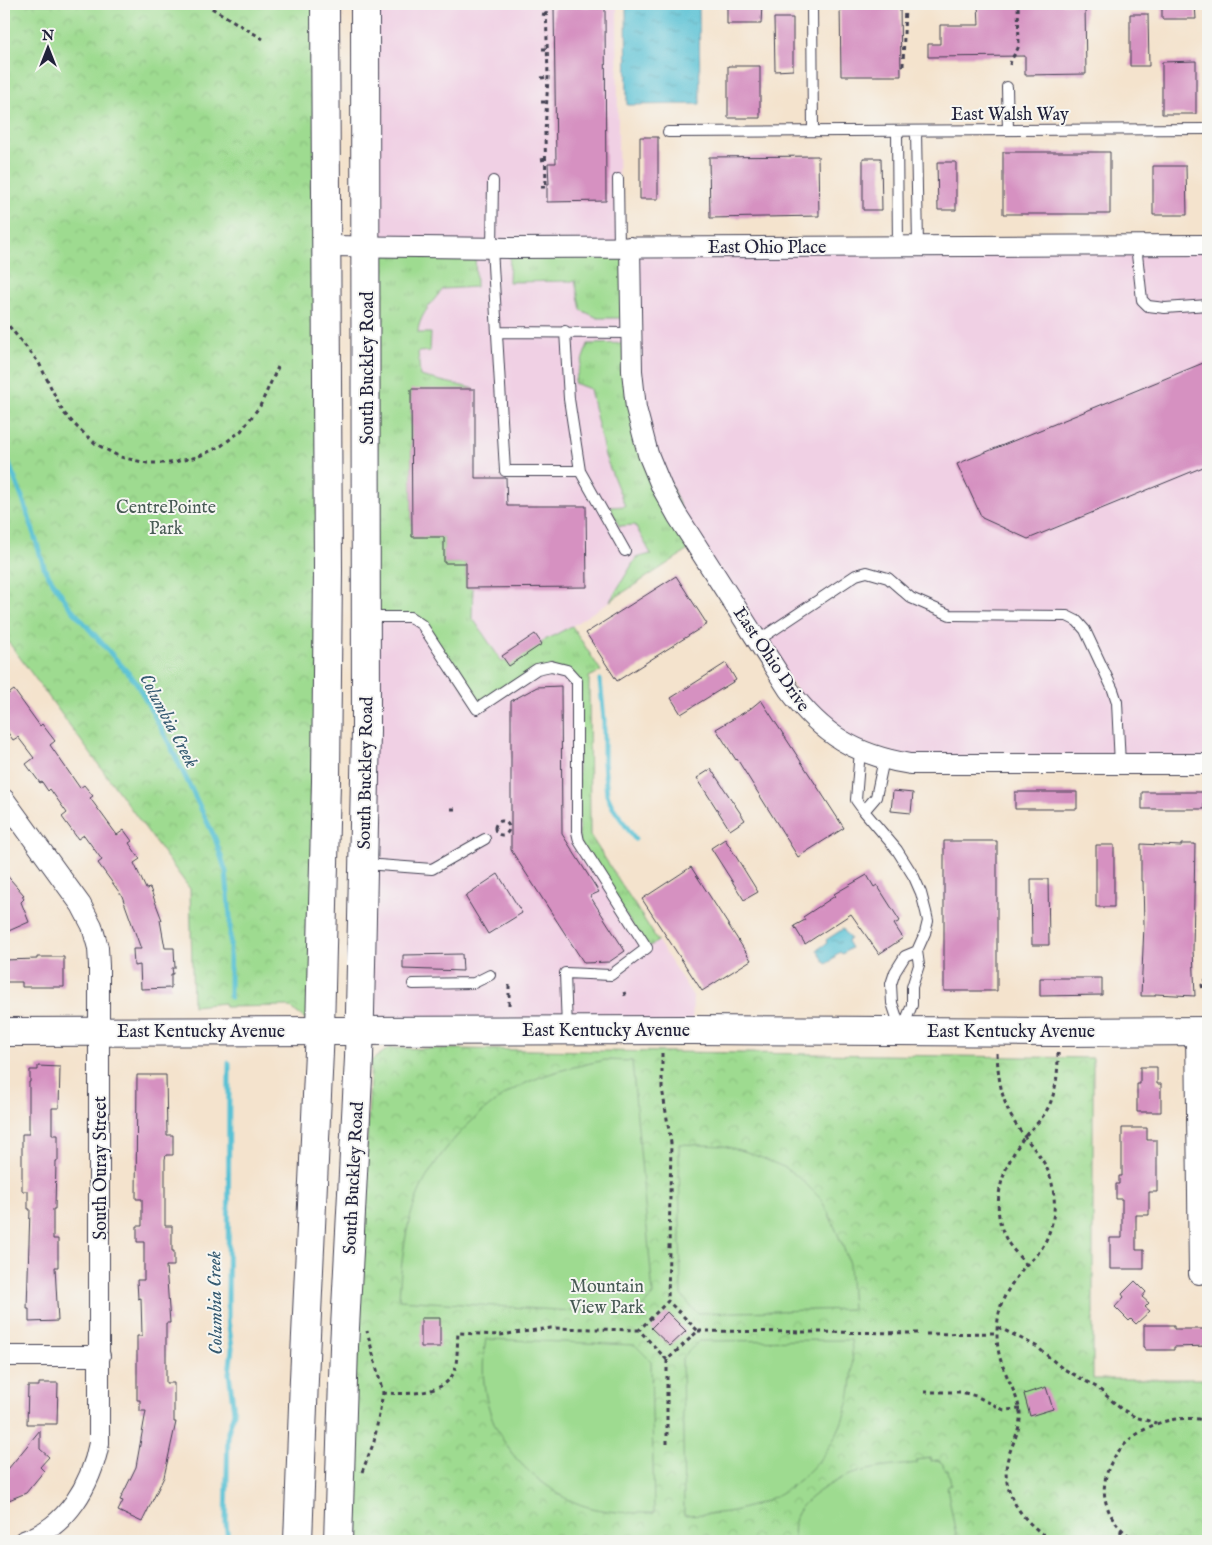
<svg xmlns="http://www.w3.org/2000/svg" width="1212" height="1545" font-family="'IM FELL English',serif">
<defs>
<pattern id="grass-tufts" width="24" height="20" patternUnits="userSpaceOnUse" patternTransform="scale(1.25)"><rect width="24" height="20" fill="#9edb90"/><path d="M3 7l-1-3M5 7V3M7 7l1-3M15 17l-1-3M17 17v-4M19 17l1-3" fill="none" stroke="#88bc7d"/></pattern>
<pattern id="park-crowns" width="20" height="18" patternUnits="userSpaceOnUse" patternTransform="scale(1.25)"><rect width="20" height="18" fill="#9edb90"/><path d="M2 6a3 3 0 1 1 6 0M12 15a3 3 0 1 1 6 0" fill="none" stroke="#88bc7d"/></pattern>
<pattern id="water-ripples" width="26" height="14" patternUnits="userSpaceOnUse" patternTransform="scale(1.25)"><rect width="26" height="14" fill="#58c1d4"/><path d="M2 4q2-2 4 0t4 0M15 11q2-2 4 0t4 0" fill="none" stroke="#489cad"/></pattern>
</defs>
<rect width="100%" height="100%" fill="#f6f6f2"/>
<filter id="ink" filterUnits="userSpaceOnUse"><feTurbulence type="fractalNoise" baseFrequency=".02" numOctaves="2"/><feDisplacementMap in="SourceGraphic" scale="10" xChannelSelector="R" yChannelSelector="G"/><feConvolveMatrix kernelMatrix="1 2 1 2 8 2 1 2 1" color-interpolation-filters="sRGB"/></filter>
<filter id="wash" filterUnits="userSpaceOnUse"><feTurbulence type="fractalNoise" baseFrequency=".0096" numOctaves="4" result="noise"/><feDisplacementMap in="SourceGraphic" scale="20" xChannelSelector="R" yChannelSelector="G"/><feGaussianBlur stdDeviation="1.12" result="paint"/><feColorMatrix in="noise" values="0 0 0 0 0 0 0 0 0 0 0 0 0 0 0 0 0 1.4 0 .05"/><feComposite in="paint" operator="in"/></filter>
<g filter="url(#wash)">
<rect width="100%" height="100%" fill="#f4e3cd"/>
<path fill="#f0d0e4" d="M 365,4 L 616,4 L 617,7 L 619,246 L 1208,245 L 1208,764 L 927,765 L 824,729 L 696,545 L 572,626 L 601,671 L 589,677 L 590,835 L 693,996 L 692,1030 L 360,1031 Z"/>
<path fill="url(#grass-tufts)" stroke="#607e66" d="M 366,247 L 475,248 L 476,287 L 443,289 C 433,301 418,317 418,333 L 431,333 L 430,351 L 418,352 L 420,376 L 475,389 L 411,390 L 412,537 L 444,537 L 444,563 L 466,563 L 466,588 L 473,588 L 472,617 L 502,662 L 572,626 L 601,671 L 589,677 L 590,835 L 658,941 L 647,948 L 579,841 L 577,681 L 551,666 L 477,709 L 422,625 L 410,617 L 367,617 Z
M 630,247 L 631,318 L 598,318 L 581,310 L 575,281 L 509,282 L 510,248 Z
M 631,343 L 634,396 L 696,545 L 610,601 L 636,558 L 651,554 L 635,525 L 619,526 L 610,507 L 625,506 L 605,456 L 590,389 L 574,383 L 588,344 Z"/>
<path fill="url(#park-crowns)" stroke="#607e66" d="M 4,4 L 325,4 L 320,1030 L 288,1006 L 225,1007 L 224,1003 L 193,1006 L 190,889 L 4,636 Z
M 389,1048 L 1093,1058 L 1093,1379 L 1208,1379 L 1208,1541 L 350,1541 L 351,1452 L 371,1061 Z"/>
<path fill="#9edb90" stroke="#607e66" d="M 605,1060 L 632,1061 L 653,1295 L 635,1315 L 399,1300 C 401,1262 405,1222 421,1188 C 440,1148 480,1108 518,1087 C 544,1073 577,1066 605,1060 Z
M 679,1144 L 724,1146 L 747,1152 L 786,1168 L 802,1180 L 820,1198 L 828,1212 L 843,1246 L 849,1264 L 852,1309 L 697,1313 L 681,1295 Z
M 486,1339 L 635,1345 L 651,1361 L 654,1513 C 626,1513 598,1513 572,1501 C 563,1498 556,1492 549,1487 C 498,1453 475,1400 486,1339 Z
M 851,1340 C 854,1365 853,1392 844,1416 C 830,1459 791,1495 748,1507 C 727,1514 705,1514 684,1515 L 682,1358 L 699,1341 Z
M 930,1458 L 931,1461 L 938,1460 L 943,1464 L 944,1470 L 948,1470 L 951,1485 L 947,1487 L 957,1541 L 794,1541 C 793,1532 793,1523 796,1515 C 805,1496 840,1477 859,1472 C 878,1467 898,1466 917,1463 L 917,1460 Z"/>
<path fill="url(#water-ripples)" stroke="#3d7288" d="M 626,4 L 699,4 L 700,104 L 627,105 Z
M 843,929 L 850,939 L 847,941 L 851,948 L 842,954 L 840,952 L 834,956 L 835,958 L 826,964 L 817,950 L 827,943 L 826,940 Z"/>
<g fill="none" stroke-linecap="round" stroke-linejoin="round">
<path stroke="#58c1d4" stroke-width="5" d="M 4,455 L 9,464 L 25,505 L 45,570 L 69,606 L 136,682 L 169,743 L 215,838 L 226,872 L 230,917 L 230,997
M 600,680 L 604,719 L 604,763 L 607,795 L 612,806 L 635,839
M 228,1541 L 226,1522 L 228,1432 L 234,1412 L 229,1373 L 232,1348 L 228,1320 L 229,1063"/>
</g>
<g id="blocks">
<path fill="#d691c1" d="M 727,4 L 762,4 L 761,24 L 727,24 Z
M 840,4 L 900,4 L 901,76 L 841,76 Z
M 978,4 L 1085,4 L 1086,74 L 1025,75 L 1025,56 L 928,57 L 928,44 L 940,44 L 940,25 L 979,25 Z
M 1162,4 L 1195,4 L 1196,19 L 1162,19 Z
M 554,7 L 605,7 L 606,201 L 547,202 L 547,184 L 549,184 L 548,163 L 556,163 Z
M 1130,14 L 1148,14 L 1149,66 L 1130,66 Z
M 774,18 L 793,18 L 793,70 L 775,71 Z
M 1196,61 L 1196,114 L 1162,114 L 1162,62 Z
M 728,66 L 760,66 L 760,118 L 728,118 Z
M 640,137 L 658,137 L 658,199 L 640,199 Z
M 1003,152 L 1110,152 L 1110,214 L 1003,214 Z
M 818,156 L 819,216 L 710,218 L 709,157 Z
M 863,158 L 881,158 L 882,210 L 863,210 Z
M 937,162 L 956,162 L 956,210 L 938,210 Z
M 1153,166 L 1186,166 L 1187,215 L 1153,215 Z
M 1208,361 L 1208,465 L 1028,539 L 982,518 L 957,464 Z
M 411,389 L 475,389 L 475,478 L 506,478 L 507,506 L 586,506 L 587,587 L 466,588 L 466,563 L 444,563 L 444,537 L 412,537 Z
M 676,576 L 707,624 L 617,681 L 586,633 Z
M 535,634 L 542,644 L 509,666 L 502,656 Z
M 726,663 L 736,680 L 681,714 L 671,698 Z
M 561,686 L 562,834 L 599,892 L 590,896 L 625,951 L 609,962 L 584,963 L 511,850 L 511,701 L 537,687 Z
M 14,690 L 40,726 L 42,724 L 55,741 L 50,745 L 80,788 L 84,785 L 93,796 L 90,798 L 117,835 L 124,830 L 132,841 L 129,843 L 140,859 L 134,863 L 146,889 L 150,888 L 162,920 L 160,920 L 165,948 L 174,948 L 175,968 L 172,968 L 173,974 L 171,974 L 171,988 L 141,989 L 140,965 L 134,966 L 133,949 L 141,949 L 122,896 L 98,863 L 102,860 L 84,835 L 78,839 L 62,817 L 67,813 L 50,789 L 48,791 L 42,782 L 40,783 L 26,764 L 34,758 L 18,737 L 13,740 L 4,727 L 4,697 Z
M 761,700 L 844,828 L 798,857 L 737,759 L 736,760 L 716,729 L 750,709 Z
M 711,769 L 745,820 L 730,830 L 697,778 Z
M 893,791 L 913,793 L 911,813 L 891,811 Z
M 1015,792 L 1077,792 L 1077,809 L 1015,809 Z
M 1142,792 L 1204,792 L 1204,809 L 1142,809 Z
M 725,839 L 758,892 L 744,900 L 711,848 Z
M 944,841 L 997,841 L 997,991 L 944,991 Z
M 1141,844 L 1181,846 L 1181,844 L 1195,844 L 1193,950 L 1195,996 L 1155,994 L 1155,996 L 1141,996 L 1144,925 L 1143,881 L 1141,881 Z
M 1096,845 L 1114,845 L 1114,907 L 1096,907 Z
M 691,867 L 751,960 L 702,991 L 642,899 Z
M 4,872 L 24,895 L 22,896 L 24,899 L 21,902 L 29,922 L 4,933 Z
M 498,874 L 522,913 L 488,934 L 465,896 Z
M 867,875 L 874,887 L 877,885 L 900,921 L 894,924 L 903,938 L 879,954 L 851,914 L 805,944 L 794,926 L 805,920 L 803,917 L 835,896 L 834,894 Z
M 1031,879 L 1048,879 L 1049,945 L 1032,945 Z
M 462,954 L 463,971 L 403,969 L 403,955 Z
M 37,957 L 64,957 L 64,987 L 22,987 L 22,982 L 4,982 L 4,960 L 37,959 Z
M 1040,978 L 1102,978 L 1102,995 L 1040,996 Z
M 38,1066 L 60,1067 L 59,1108 L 52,1108 L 52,1135 L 58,1135 L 58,1161 L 56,1161 L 55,1209 L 53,1209 L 53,1239 L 58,1239 L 58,1267 L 55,1267 L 58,1321 L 29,1322 L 29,1309 L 27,1309 L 30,1209 L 28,1209 L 28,1191 L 22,1191 L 22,1134 L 29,1134 L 29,1082 L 30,1082 L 30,1070 L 38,1070 Z
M 1140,1067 L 1157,1067 L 1157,1084 L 1161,1084 L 1161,1112 L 1137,1112 L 1137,1084 L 1140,1084 Z
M 137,1075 L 166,1075 L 167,1135 L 173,1135 L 173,1155 L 166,1155 L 165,1159 L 165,1226 L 172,1226 L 172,1251 L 174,1251 L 174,1266 L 166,1266 L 170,1323 L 166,1323 L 166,1383 L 174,1383 L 174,1422 L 176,1422 L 164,1477 L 142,1522 L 118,1511 L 123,1501 L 120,1500 L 136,1467 L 146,1411 L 140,1411 L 140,1400 L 137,1400 L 137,1336 L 142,1336 L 141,1298 L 138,1299 L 137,1280 L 144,1280 L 144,1242 L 137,1242 L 137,1226 L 142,1226 L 142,1199 L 136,1199 Z
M 1122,1128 L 1147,1128 L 1147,1140 L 1157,1140 L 1157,1192 L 1149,1192 L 1149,1215 L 1136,1215 L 1136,1250 L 1144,1250 L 1144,1269 L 1110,1269 L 1110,1238 L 1122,1238 L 1122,1199 L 1116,1199 L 1116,1184 L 1119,1184 L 1119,1176 L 1122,1176 Z
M 1135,1281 L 1146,1292 L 1142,1297 L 1149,1303 L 1145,1307 L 1150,1311 L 1136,1324 L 1131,1319 L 1129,1321 L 1115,1307 L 1124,1297 L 1122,1294 Z
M 667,1312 L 686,1331 L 670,1346 L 651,1328 Z
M 421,1318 L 440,1318 L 440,1347 L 421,1347 Z
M 1144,1325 L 1174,1325 L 1174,1329 L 1208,1329 L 1208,1346 L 1174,1347 L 1174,1350 L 1145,1350 L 1145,1347 L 1144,1347 Z
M 39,1383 L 58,1383 L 57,1424 L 27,1424 L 28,1386 L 39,1386 Z
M 1046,1387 L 1053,1409 L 1030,1416 L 1024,1394 Z
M 40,1430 L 40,1449 L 49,1457 L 40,1467 L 44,1471 L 26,1493 L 4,1502 L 4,1474 Z"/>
</g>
</g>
<g filter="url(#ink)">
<use href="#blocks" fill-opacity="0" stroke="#423f51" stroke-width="1"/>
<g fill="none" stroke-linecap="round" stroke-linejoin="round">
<defs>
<path id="lane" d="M 812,4 L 813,131
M 1007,87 L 1008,130
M 897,131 L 898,247
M 916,131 L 918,246
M 668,132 L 1208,129
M 618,179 L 619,247
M 493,181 L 492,248 L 505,471 L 580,471
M 1136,245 L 1142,300 L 1148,306 L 1165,308 L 1208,305
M 565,331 L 569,399 L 580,471 L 625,551
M 497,332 L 631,333
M 368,617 L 410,617 L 422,625 L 477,709 L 537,669 L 551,666 L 567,670 L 577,681 L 577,832 L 579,841 L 647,948 L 611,975 L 565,973 L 567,1029
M 757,641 L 856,575 L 867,572 L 888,578 L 911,598 L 950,615 L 1067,616 L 1077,621 L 1085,630 L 1113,690 L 1117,702 L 1120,765
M 860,750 L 856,800 L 864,811 L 876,797 L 884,759
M 864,811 L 897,850 L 914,877 L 921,893 L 926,912 L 928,921 L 925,933 L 917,951 L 919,965 L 912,987 L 912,1005 L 902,1030
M 365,864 L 432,869 L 485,839
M 413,984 L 474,983 L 490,975
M 901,1030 L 892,1003 L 891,984 L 895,972 L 905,956 L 917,951"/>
<path id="street" d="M 326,246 L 510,248 L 1208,245
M 630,247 L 632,371 L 636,408 L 648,454 L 662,488 L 677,515 L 789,690 C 822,734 855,755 910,764 L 1208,764
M 4,799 L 81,905 L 92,926 L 98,948 L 99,966 L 99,1443 C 91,1485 67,1527 24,1541
M 1196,1031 L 1199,1274
M 4,1356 L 100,1356"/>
<path id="secondary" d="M 4,1032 L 692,1030 L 1058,1032 L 1208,1031"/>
<path id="primary" d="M 298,1541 L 304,1379 L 320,1030 L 326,781 L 328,570 L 325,4
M 338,1541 L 344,1347 L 359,1058 L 366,731 L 365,4"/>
</defs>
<use href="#lane" stroke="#423f51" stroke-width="12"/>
<use href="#street" stroke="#423f51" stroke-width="22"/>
<use href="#secondary" stroke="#423f51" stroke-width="30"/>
<use href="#primary" stroke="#423f51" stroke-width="30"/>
<path stroke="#423f51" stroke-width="3" stroke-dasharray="4 4" stroke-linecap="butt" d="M 205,4 L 263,39
M 542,14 L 547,15
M 542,49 L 547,49
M 1010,65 C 1011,57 1017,53 1019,45 L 1018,4
M 903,66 L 905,4
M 541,78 L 548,77
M 541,102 L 546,102
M 541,160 L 546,159
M 541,187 L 546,187 L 545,133 L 548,77 L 546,5
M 4,320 L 39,363 L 63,412 L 78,428 L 96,444 L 120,457 L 147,463 L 170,463 L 197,457 L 221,446 L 241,431 L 260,406 L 278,367
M 451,809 L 459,809
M495 828a7 7 0 1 1 14 0a7 7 0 1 1-14 0Z
M 1208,902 L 1207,914 L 1208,933
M 1208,979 L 1204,981 L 1202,985 L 1203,990 L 1208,993
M 509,985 L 509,1008
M 624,992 L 626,998
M 662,1053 L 662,1088 L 671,1143 L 668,1301
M 997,1053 C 998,1076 1001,1098 1012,1118 C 1029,1148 1051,1158 1054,1197 C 1056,1214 1050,1236 1040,1251 C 1036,1256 1031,1260 1027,1264 C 1017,1275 1003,1295 1000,1309 C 996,1325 996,1343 1000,1358 C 1005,1375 1015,1390 1019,1407 C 1024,1427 1011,1443 1007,1462 C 1001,1495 1026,1526 1054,1541
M 1026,1265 C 1021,1258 1014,1251 1009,1244 C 987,1208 1002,1167 1025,1136 C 1031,1129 1038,1123 1043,1116 C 1056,1098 1058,1075 1058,1053
M 998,1327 L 1036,1346 L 1062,1368 L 1098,1388 L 1120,1408 L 1135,1417 L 1156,1423
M 698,1331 L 919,1333
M 926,1334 L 997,1333
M 667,1360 L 667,1447
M 924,1392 L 961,1392 L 976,1396 L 1004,1410 L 1020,1409
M 383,1393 C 405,1394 444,1396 454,1372 C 458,1360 457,1345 458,1333 L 500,1335 L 551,1328 L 639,1330 L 667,1360 L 698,1331 L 668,1301 L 639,1330
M 362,1472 L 374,1442 L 383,1393 L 367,1331
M 1120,1541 L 1121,1530
M 1136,1541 C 1061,1491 1133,1402 1208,1421"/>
<use href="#lane" stroke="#fff" stroke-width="10"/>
<use href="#street" stroke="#fff" stroke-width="20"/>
<use href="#secondary" stroke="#fff" stroke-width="28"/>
<use href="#primary" stroke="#fff" stroke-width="28"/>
</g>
</g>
<g text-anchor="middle" stroke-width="4" stroke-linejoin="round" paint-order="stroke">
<g font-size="18" fill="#22223b" stroke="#f6f6f2">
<text x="1010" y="120">East Walsh Way</text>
<text x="767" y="253">East Ohio Place</text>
<text transform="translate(367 368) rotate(-90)" y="6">South Buckley Road</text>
<text transform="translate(772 659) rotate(56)" y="6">East Ohio Drive</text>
<text transform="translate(365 773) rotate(-89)" y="6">South Buckley Road</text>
<text x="606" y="1036">East Kentucky Avenue</text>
<text x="201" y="1037">East Kentucky Avenue</text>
<text x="1011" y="1037">East Kentucky Avenue</text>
<text transform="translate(100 1168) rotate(-90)" y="6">South Ouray Street</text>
<text transform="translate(353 1178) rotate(-87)" y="6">South Buckley Road</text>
</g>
<g font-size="18" fill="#475a54" stroke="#f6f6f2">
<text x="166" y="513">CentrePointe<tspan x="166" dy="21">Park</tspan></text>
<text x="607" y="1292">Mountain<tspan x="607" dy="21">View Park</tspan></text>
</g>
<g font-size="19" font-style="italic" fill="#355a71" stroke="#f6f6f2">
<text transform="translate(170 720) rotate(62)" y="7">Columbia Creek</text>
<text transform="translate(214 1303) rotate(-91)" y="7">Columbia Creek</text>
</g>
</g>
<rect width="1212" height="1545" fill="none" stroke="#f6f6f2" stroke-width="20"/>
<g transform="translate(48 48)" stroke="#f6f6f2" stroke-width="4" paint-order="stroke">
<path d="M0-4L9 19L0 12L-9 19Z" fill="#22223b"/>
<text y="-8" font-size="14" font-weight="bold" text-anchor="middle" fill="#22223b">N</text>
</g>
</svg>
